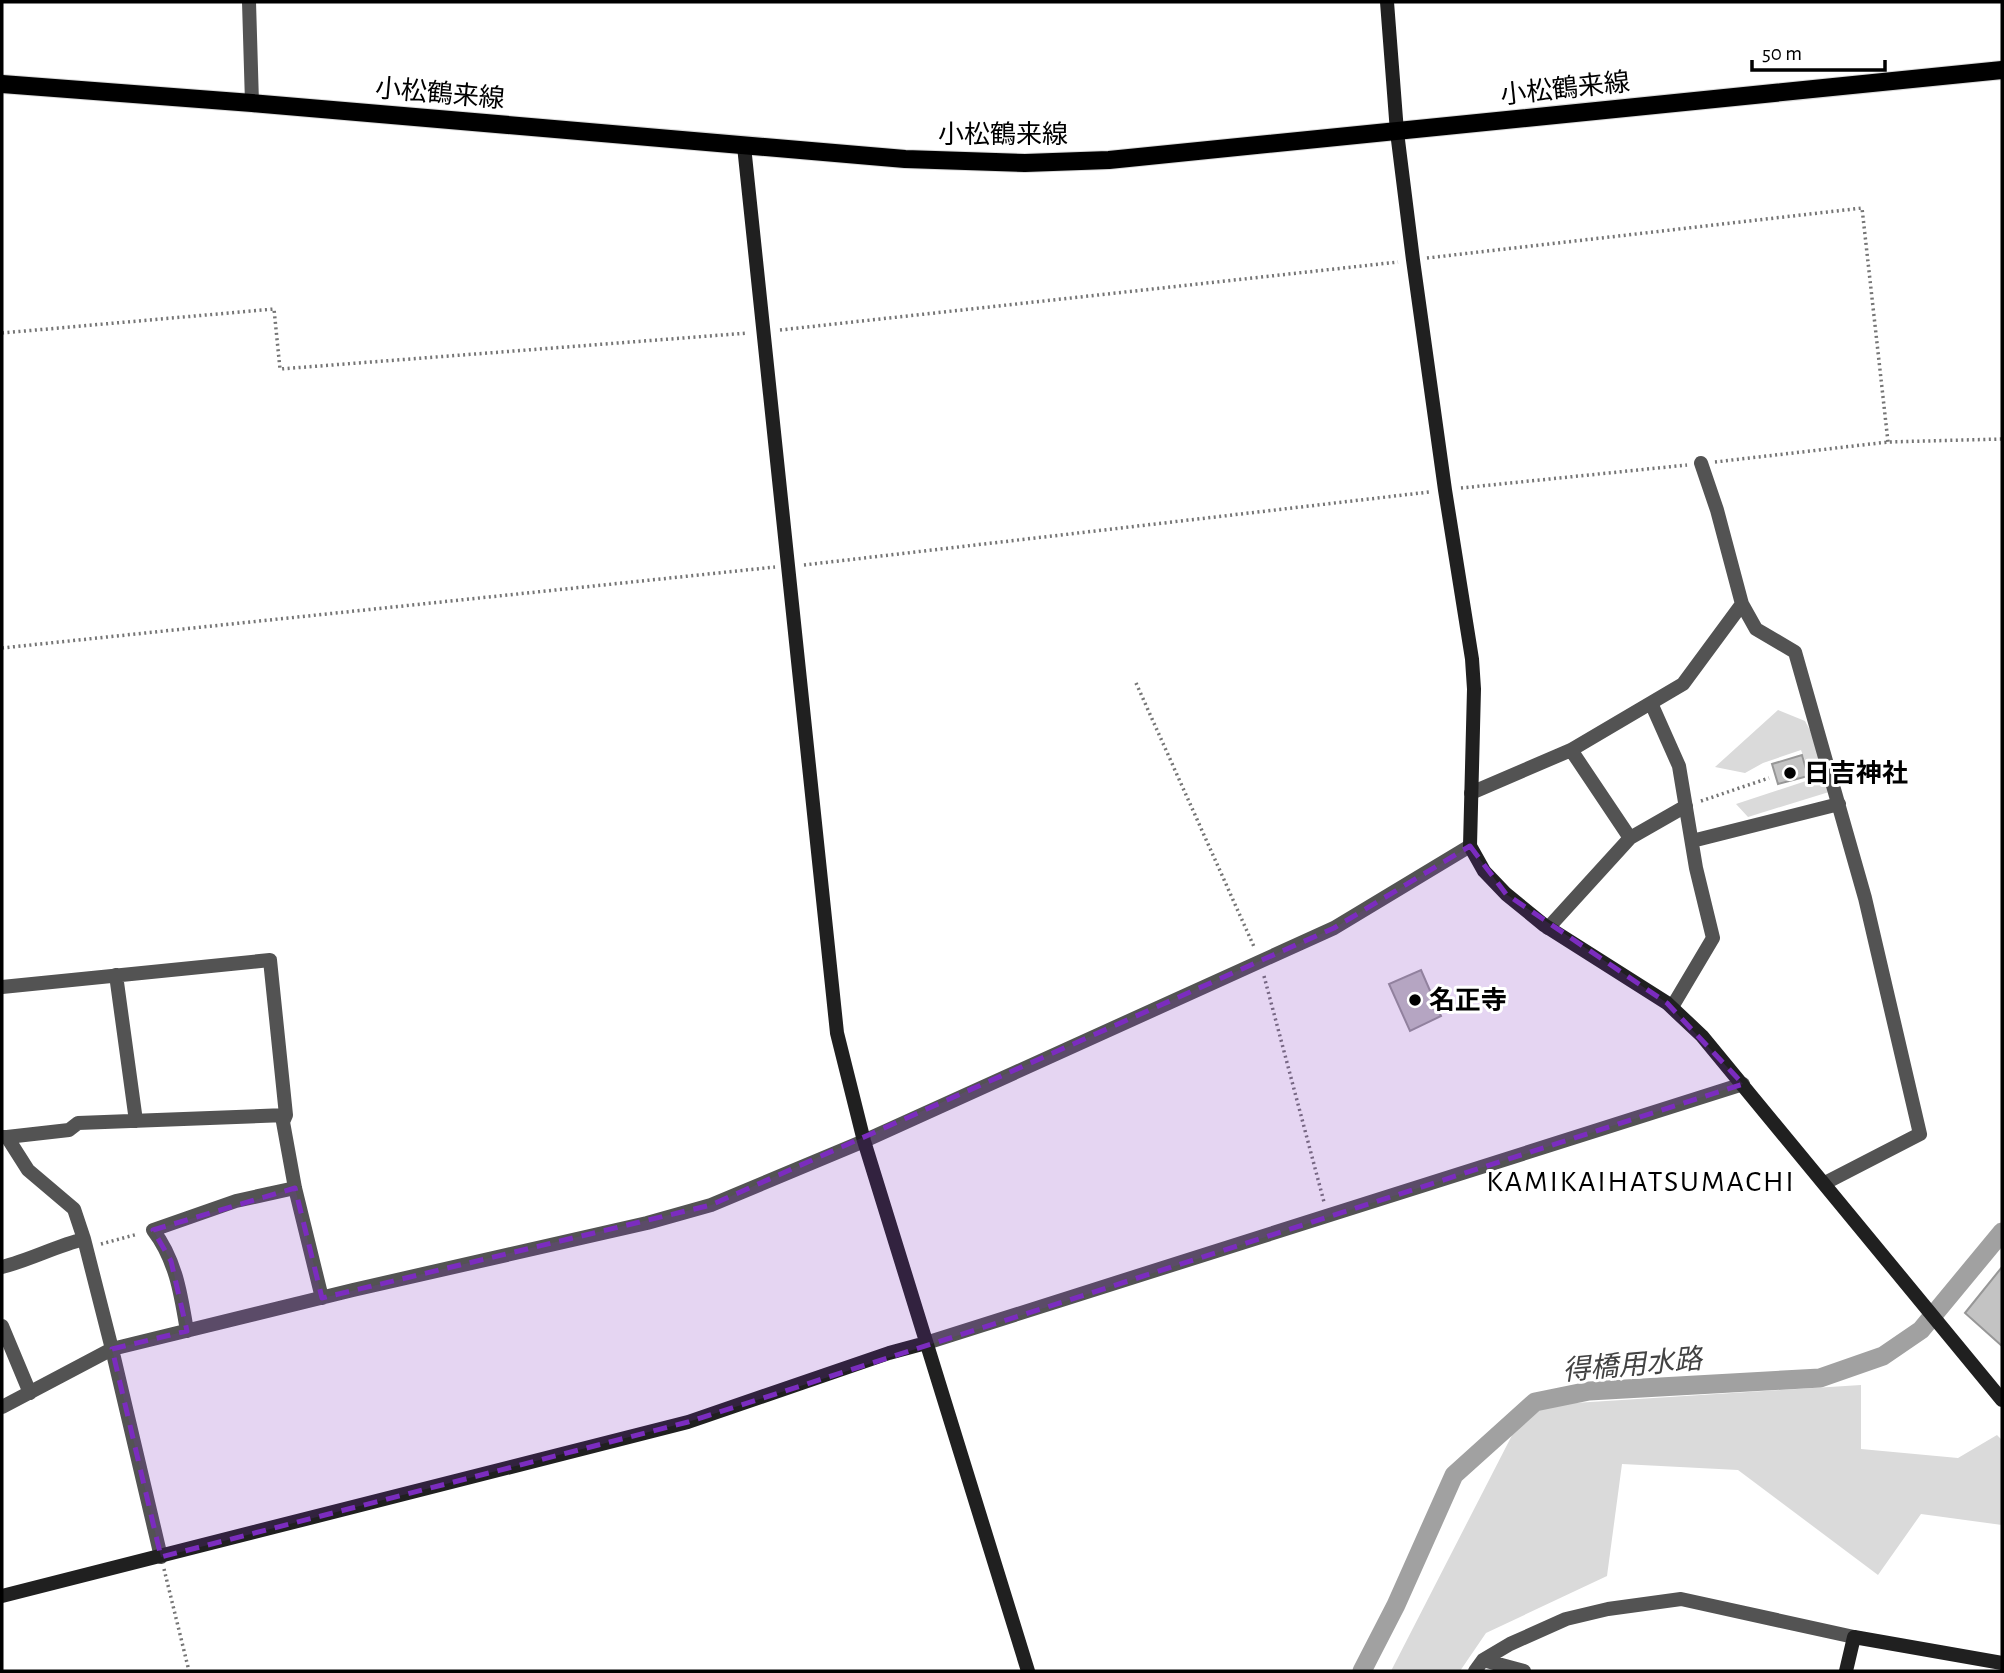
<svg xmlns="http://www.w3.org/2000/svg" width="2004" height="1673" font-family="'Alegreya Sans','Noto Sans JP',sans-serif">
<rect width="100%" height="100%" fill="#fff"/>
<path fill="#dadada" d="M 1778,710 L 1805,721 L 1812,734 L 1829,792 L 1748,817 L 1736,804 L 1812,779 L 1801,750 L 1763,763 L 1745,773 L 1715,767 Z
M 1861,1385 L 1861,1449 L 1958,1458 L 1997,1435 L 2002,1440 L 2002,1525 L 1921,1514 L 1878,1575 L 1738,1470 L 1622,1464 L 1607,1576 L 1486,1633 L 1460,1671 L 1391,1671 L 1527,1406 Z"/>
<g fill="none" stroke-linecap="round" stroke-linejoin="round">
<path stroke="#a1a1a1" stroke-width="19" d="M 1362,1671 L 1396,1605 L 1454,1475 L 1535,1402 L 1589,1391 L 1820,1378 L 1883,1356 L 1921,1330 L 2002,1232"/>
</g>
<path fill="#c3c3c3" stroke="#979797" stroke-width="2" d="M 1802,755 L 1808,776 L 1778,784 L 1772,764 Z
M 1421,970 L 1441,1016 L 1410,1031 L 1389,984 Z
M 2002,1267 L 2002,1346 L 1965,1313 Z"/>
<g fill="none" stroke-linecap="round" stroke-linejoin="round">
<defs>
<path id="primary" d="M 2,84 L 252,103 L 905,159 L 1025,163 L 1109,160 L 2002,70"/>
</defs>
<use href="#primary" stroke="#dbdbdb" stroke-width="20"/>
<path stroke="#757575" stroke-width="3.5" stroke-dasharray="2 3.5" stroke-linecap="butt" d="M 1427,258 L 1862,208 L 1888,442
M 780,330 L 1398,262
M 2,333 L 274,309 L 280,369 L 748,333
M 1715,462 L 1888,442 L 2002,439
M 1461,488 L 1687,465
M 804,565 L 1429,492
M 2,648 L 775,567
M 1136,683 L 1255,949
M 1701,801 L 1769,778
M 1264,976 L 1324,1202
M 101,1244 L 138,1234
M 164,1569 L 189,1671"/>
<path stroke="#535353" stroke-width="14" d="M 249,2 L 252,103
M 1701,463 L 1717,510 L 1742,604 L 1756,629 L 1795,652 L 1865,898 L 1920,1134 L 1825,1183
M 1651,703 L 1679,766 L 1696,868 L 1713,938 L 1672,1007
M 1571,750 L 1630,838
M 1471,793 L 1571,750 L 1683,684 L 1742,604
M 1692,841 L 1839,804
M 1548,928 L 1630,838 L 1686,806
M 116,975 L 136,1121
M 2,987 L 270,960 L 286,1115 L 283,1122 L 295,1188 L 322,1298
M 2,1137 L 7,1137 L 28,1170 L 74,1209 L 84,1239 L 112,1349 L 161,1557
M 7,1137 L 69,1130 L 78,1123 L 286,1115
M 2,1267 C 30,1260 56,1246 84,1239
M 2,1326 L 30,1393
M 187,1331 C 181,1295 176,1260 153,1230 L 236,1201 L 295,1188
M 926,1343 L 1743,1084
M 2,1407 L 112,1349 L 353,1290 L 647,1223 L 711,1205 L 864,1141 L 1334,928 L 1470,846
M 1483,1660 L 1524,1671
M 1475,1671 L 1483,1660 L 1510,1644 L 1566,1619 L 1608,1609 L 1681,1599 L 1854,1637"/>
<path stroke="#202020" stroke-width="14" d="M 1387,2 L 1397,132 L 1413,260 L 1445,490 L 1472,659 L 1474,689 L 1470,846 L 1484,871 L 1506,894 L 1544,925 L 1667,1003 L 1702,1036 L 2002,1400
M 744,146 L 837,1033 L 864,1141 L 1028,1671
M 2,1596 L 688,1422 L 889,1353 L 926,1343
M 1846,1671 L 1854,1637 L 2002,1663"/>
<use href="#primary" stroke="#000" stroke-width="18"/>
</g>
<path fill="#7b2cbf" fill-opacity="0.2" stroke="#7b2cbf" stroke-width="5" stroke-dasharray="14 9" stroke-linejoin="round" d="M 1470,846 L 1506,894 L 1667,1003 L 1743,1084 L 688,1422 L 161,1557 L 112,1349 L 187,1331 L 171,1261 L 153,1230 L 295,1188 L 322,1298 L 711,1205 L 1334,928 Z"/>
<g fill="#000" stroke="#fff" stroke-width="2.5">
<circle cx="1790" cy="773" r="7"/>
<circle cx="1415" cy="1000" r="7"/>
</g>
<g text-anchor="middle" stroke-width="6" stroke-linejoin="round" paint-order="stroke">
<g font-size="26" fill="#000" stroke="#fff">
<text transform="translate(1565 88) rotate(-6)" y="9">小松鶴来線</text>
<text transform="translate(440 93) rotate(5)" y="9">小松鶴来線</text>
<text x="1003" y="143">小松鶴来線</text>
</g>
<g font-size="26" font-weight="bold" fill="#000" stroke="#fff" text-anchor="start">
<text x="1804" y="782">日吉神社</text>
<text x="1429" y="1009">名正寺</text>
</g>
<g font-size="28" font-style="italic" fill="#424242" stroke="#fff">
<text transform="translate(1632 1364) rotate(-5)" y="10">得橋用水路</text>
</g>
<g font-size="30" letter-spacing="2" fill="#000" stroke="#fff">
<text x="1641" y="1191">KAMIKAIHATSUMACHI</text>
</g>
</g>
<rect width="2004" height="1673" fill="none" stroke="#000000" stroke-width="7"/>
<path d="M1752 60v10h133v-10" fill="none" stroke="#000000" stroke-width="3.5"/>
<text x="1762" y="60" font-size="21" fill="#000000" stroke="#ffffff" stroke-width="5" paint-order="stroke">50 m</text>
</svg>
